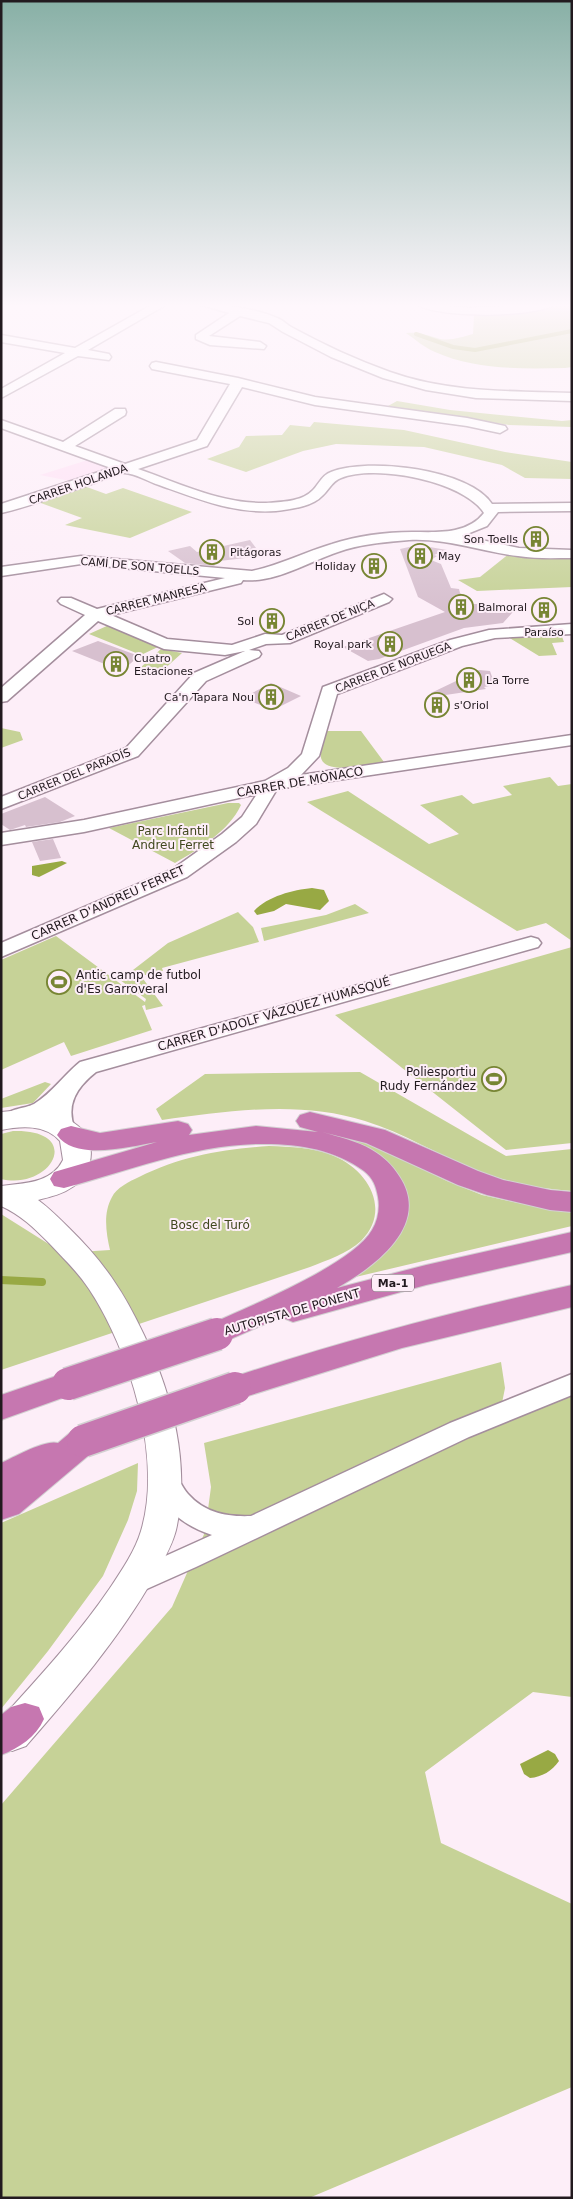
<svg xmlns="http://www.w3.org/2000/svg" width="573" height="2199" font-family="'DejaVu Sans',sans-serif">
<rect width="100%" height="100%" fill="#fdeef8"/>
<path fill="#fedff4" d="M 91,459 L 112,467 L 70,481 L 40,475 Z"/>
<path fill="#c6d297" d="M 572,304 L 572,367 L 565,368 C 523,369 475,370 435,352 C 425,348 416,340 406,333 C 423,332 422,334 437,338 C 448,342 462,337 473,334 L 474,316 L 493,316 Z
M 397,401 L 450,410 L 562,421 L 572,420 L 572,427 L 509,425 L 388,406 Z
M 314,422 L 404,430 L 505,452 L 572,462 L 572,479 L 525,478 L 502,465 L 424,447 L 336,444 L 303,451 L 246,472 L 207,459 L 239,447 L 246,436 L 282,435 L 290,425 L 310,427 Z
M 84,486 L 106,494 L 123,488 L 192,512 L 130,538 L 65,525 L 82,518 L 38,502 Z
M 510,553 L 572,557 L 572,587 L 477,591 L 458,580 L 480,577 Z
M 109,625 L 160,646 L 141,655 L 89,634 Z
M 561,634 L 564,642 L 552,643 L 557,655 L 539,656 L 508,637 Z
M 161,649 L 182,653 L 161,672 L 140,668 Z
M 1,728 L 20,732 L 23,740 L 1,748 Z
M 326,731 L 361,731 L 384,762 C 371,764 326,776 321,758 C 320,751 325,739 326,731 Z
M 550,777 L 558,786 L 572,784 L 572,941 L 546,923 L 517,931 L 307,802 L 348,791 L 429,844 L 459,834 L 420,805 L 462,795 L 473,804 L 512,795 L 503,786 Z
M 228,803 L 239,803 L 241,805 C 229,831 199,849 175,863 L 109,828 Z
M 355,904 L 369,913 L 264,941 L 261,928 L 326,915 Z
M 238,912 L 253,927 L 259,942 L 162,968 L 163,971 L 141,976 L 163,1006 L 146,1010 L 145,1005 L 142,1006 L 152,1030 L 71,1056 L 64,1042 L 1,1070 L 1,960 L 56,936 L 145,1002 L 146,999 L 120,980 L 168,943 Z
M 572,947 L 572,1143 L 506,1150 L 335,1015 Z
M 360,1072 L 506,1156 L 572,1149 L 572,1191 C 539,1189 507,1182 476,1170 C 438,1155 404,1133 365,1121 C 299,1100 229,1111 162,1120 L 156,1109 L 205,1074 Z
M 45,1082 L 51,1084 L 33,1103 L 1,1108 L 1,1099 Z
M 13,1131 C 85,1129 52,1191 1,1179 L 1,1134 Z
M 329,1133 L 372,1144 L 447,1181 L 482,1195 L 523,1204 L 572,1210 L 572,1226 L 347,1279 C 366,1267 388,1255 399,1233 C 403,1225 404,1212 406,1203 L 327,1134 Z
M 269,1146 C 290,1147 314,1147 334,1156 C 368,1170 392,1210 361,1241 C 347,1254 327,1260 310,1267 L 1,1370 L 1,1214 L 63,1253 L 110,1250 C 106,1233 103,1213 112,1197 C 116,1188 130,1181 139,1177 C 181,1156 223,1149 269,1146 Z
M 501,1362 L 505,1388 L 499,1418 L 572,1390 L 572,1697 L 533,1692 L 425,1772 L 441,1843 L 572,1904 L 572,2087 L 309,2198 L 1,2198 L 1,1805 L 172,1607 L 205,1532 L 211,1487 L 204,1443 Z
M 138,1463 L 137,1491 L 128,1520 L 103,1576 L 48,1651 L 1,1709 L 1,1523 Z"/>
<path fill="#98a944" d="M 62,861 L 67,863 L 39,877 L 32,875 L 32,866 Z
M 312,888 L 324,890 L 329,901 L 320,910 L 286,904 L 274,911 L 257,915 L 254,911 C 268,896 293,890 312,888 Z
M 548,1750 L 555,1754 L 559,1761 C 552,1771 542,1777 530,1778 L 524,1774 L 520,1764 Z"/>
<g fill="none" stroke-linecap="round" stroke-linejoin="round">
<path stroke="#98a944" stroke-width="4" d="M 416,334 L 453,347 L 475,350 L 572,331"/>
<path stroke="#98a944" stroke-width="8" d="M 1,1280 L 42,1282"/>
</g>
<path fill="#d7c0cf" d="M 250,540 L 262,556 L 211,562 L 215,566 L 185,563 L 168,551 L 190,546 L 197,552 Z
M 418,545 L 447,550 L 434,555 L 437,556 L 431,560 L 441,564 L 451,588 L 459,589 L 460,593 L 469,598 L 470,604 L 477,604 L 478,607 L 519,605 L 503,623 L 464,628 L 379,659 L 368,661 L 343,647 L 445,612 L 418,597 L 400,549 Z
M 98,641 L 139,656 L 122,671 L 72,651 Z
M 479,670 L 490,671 L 495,685 L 484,687 L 486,689 L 432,697 L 431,693 Z
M 271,683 L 301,696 L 273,710 L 243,698 Z
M 45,797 L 75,816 L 60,822 L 26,827 L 25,825 L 10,830 L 1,824 L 1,814 Z
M 53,839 L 61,858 L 40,861 L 32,842 Z"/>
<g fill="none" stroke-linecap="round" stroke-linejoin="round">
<defs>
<path id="minor" d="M 155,303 L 169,303 L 88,350 L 109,354 L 111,357 L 109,360 L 78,356 L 1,398 L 1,389 L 65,353 L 1,342 L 1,335 L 75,348 Z
M 195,303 C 215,303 259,309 277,318 C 283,320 287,325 293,328 C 324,345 357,360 390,372 C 449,393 511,391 572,393 L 572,401 L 476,398 L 426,390 L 383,378 L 331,357 L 283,332 L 269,323 L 240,316 L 209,336 L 260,342 L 266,346 L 264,349 L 210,345 L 196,339 L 196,335 L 229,313 Z
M 415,303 L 469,308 L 557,303 C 540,318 433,319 415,303 Z
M 156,362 L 238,378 L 315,397 L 467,418 L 505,426 L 507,429 L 500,433 L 467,426 L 315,405 L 242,387 L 207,446 L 138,469 C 179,483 221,504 266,503 C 280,502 302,502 313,490 C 319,484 322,475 331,472 C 367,457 470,469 492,504 L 572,503 L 572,511 L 498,512 L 487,526 L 462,536 L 519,548 L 572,550 L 572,558 C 554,558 536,559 518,556 C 482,552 447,538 409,540 C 387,542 359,544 338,552 C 308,562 276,583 243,580 L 241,583 L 111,615 L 167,639 L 232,645 L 265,634 L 282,635 L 379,596 L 384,594 L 392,599 L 389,602 L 290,643 L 266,644 L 249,650 L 259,651 L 261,654 L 259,657 L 206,681 L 138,756 L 1,809 L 1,797 L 126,748 L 194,673 L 245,651 L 225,655 L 164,649 L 98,621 L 7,701 L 1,702 L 1,688 L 85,615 L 61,604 L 58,601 L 61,598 L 71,598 L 97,609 L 225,578 L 81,564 L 1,576 L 1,567 L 81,556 L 252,571 C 280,565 305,552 332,544 C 356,536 387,532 412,532 C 436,532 467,535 484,513 C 464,481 375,464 341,478 C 332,481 329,490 322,496 C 312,507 290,509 276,511 C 234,514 198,499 159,485 C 149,482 133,472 123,473 C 113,474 101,481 91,484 C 61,494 32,506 1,513 L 1,504 L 111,468 L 1,428 L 1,420 L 63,442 L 115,409 L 125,409 L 126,412 L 125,415 L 75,446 L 125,464 L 197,440 L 230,384 L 152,369 L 150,366 L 152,363 Z
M 572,624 L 572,634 L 495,638 L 462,646 L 337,694 L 319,756 L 301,775 L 572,735 L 572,745 L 277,789 L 256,824 L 236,842 L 187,877 L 1,957 L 1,943 L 173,869 L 222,834 L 242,817 L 257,794 L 84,832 L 1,845 L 1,833 L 84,820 L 265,781 L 288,768 L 302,754 L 323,687 L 450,640 L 489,630 Z
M 531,937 L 538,939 L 541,943 L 538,947 L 96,1072 C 77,1087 65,1105 75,1129 L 72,1134 L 64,1136 L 56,1134 L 48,1114 L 14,1125 L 6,1123 L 3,1118 C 9,1108 24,1109 34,1104 C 52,1093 64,1075 80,1062 Z
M 572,1374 L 572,1395 L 469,1437 L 196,1567 L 131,1596 L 121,1592 L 116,1584 L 121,1576 L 212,1535 C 182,1525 166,1510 151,1483 L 155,1475 C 161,1473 168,1471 174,1475 C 179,1478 183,1489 188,1494 C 205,1513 227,1517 251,1516 L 450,1423 Z"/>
<path id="tertiary" d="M 22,1110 C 39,1111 60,1113 74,1123 C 98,1139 95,1170 74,1186 C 63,1194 50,1197 38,1200 C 49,1208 59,1218 69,1228 C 103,1261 124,1292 144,1335 C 172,1394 191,1465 176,1530 C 172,1546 162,1563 154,1577 C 119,1639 72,1693 26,1746 L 12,1751 L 1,1747 L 1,1719 C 39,1677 78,1635 110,1588 C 122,1570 135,1551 141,1531 C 163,1458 130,1351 89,1289 C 77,1271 63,1258 49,1243 C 34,1228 21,1215 1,1206 L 1,1186 C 23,1183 51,1184 63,1160 L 60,1141 C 45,1124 21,1126 1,1130 L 1,1112 Z"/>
<path id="motorway" d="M 310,1112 L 385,1130 L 478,1171 L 503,1180 L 550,1190 L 572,1192 L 572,1212 L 550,1210 L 487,1195 L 458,1185 L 366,1143 L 322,1132 C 339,1137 357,1141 372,1150 C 384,1157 392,1165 399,1176 C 432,1225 374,1267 337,1288 L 426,1265 L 572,1232 L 572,1252 L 426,1285 L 293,1322 L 281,1317 L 217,1345 L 206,1342 L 201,1334 L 206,1326 C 245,1308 351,1266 372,1230 C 378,1220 380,1208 378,1197 C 376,1186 373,1178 364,1171 C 333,1148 294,1143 256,1144 C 189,1146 128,1171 64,1188 L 54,1186 L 50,1179 L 54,1172 L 157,1142 C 131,1146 75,1162 57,1135 L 61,1129 L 71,1126 L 100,1133 L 178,1121 L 188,1124 L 192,1130 L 189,1135 L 256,1126 L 318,1132 L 300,1127 L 296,1121 L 300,1115 Z
M 572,1285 L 572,1307 L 402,1348 L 235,1400 L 224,1396 L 219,1388 L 224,1380 C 338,1342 454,1311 572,1285 Z
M 68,1372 L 79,1376 L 84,1384 L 79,1392 L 1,1420 L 1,1395 Z
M 83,1429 L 95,1432 L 100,1441 L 95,1450 L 19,1514 L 1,1520 L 1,1463 C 14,1457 46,1439 58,1443 L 71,1432 Z
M 25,1703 L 39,1707 L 44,1719 C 36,1737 19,1748 1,1755 L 1,1715 L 11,1707 Z"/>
</defs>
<use href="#minor" stroke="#a48e9d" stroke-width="3"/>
<use href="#tertiary" stroke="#a48e9d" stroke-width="2"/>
<use href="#motorway" stroke="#d3d1d2" stroke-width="2"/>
<use href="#minor" fill="#fff" fill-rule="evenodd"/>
<use href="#tertiary" fill="#fff" fill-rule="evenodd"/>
<use href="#motorway" fill="#c677b0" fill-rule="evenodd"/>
<defs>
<path id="motorway-bridge" d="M 68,1384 L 217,1334
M 83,1441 L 235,1388"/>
</defs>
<use href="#motorway-bridge" stroke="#d3d1d2" stroke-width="35" stroke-linecap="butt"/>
<use href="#motorway-bridge" stroke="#c677b0" stroke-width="32"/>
</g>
<linearGradient id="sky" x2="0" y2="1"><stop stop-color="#88b0a6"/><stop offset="0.5" stop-color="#fef7fc"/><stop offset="1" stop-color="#fef7fc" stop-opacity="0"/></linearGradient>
<rect width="573" height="611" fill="url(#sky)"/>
<defs>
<symbol id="building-ring" viewBox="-11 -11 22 22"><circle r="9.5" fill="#fdeef8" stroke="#778533" stroke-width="1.5"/><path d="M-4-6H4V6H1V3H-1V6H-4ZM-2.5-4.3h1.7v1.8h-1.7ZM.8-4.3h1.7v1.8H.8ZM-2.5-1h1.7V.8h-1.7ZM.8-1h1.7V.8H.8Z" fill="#778533"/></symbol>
<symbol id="stadium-ring" viewBox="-11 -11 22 22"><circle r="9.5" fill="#fdeef8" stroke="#778533" stroke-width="1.5"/><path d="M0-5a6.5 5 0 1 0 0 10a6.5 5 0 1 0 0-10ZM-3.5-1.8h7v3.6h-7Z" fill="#778533"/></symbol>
</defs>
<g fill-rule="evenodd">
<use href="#building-ring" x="522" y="525" width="28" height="28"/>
<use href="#building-ring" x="198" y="538" width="28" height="28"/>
<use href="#building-ring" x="406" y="542" width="28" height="28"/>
<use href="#building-ring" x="360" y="552" width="28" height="28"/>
<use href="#building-ring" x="447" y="593" width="28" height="28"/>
<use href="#building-ring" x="530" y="596" width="28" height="28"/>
<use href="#building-ring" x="258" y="607" width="28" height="28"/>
<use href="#building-ring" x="376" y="630" width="28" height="28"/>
<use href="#building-ring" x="102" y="650" width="28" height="28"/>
<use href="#building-ring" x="455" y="666" width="28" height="28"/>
<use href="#building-ring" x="257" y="683" width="28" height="28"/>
<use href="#building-ring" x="423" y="691" width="28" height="28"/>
<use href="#stadium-ring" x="45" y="968" width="28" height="28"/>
<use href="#stadium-ring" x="480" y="1065" width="28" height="28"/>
</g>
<g text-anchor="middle" stroke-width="4" stroke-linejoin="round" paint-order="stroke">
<g font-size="11" fill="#221a1f" stroke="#fdeef8">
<text transform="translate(78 484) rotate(-19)" y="4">CARRER HOLANDA</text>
<text transform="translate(140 566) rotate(5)" y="4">CAMÍ DE SON TOELLS</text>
<text transform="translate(156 599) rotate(-14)" y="4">CARRER MANRESA</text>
<text transform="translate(330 620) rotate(-22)" y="4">CARRER DE NIÇA</text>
<text transform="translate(393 667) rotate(-21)" y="4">CARRER DE NORUEGA</text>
<text transform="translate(74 774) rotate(-22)" y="4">CARRER DEL PARADÍS</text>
</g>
<g font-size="11" fill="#221a1f" stroke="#fdeef8" text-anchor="start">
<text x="518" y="543" text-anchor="end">Son Toells</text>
<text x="230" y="556">Pitágoras</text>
<text x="438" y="560">May</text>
<text x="356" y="570" text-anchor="end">Holiday</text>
<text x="478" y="611">Balmoral</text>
<text x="254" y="625" text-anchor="end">Sol</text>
<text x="544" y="636" text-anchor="middle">Paraíso</text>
<text x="372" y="648" text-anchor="end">Royal park</text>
<text x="134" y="662">Cuatro<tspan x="134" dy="13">Estaciones</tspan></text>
<text x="486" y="684">La Torre</text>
<text x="254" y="701" text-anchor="end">Ca'n Tapara Nou</text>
<text x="454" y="709">s'Oriol</text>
</g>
<rect fill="#fdeef8" stroke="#645a60" stroke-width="1" x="372" y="1274.5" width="42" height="17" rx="4"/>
<g font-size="11" font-weight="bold" fill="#221a1f">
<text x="393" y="1287">Ma-1</text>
</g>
<g font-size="12" fill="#221a1f" stroke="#fdeef8">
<text transform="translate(300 782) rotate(-10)" y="4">CARRER DE MÒNACO</text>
<text transform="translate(108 903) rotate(-24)" y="4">CARRER D'ANDREU FERRET</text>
<text transform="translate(274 1014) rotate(-16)" y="4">CARRER D'ADOLF VÁZQUEZ HUMASQUÉ</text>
<text transform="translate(292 1312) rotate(-16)" y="4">AUTOPISTA DE PONENT</text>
</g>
<g font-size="12" fill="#41481f" stroke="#fdeef8">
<text x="173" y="835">Parc Infantil<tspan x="173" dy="14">Andreu Ferret</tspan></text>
<text x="210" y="1229">Bosc del Turó</text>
</g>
<g font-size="12" fill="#221a1f" stroke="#fdeef8" text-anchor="start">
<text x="76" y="979">Antic camp de futbol<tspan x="76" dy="14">d'Es Garroveral</tspan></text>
<text x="476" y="1076" text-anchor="end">Poliesportiu<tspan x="476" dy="14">Rudy Fernández</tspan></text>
</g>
</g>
<rect width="573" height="2199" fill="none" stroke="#221a1f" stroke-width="5"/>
</svg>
